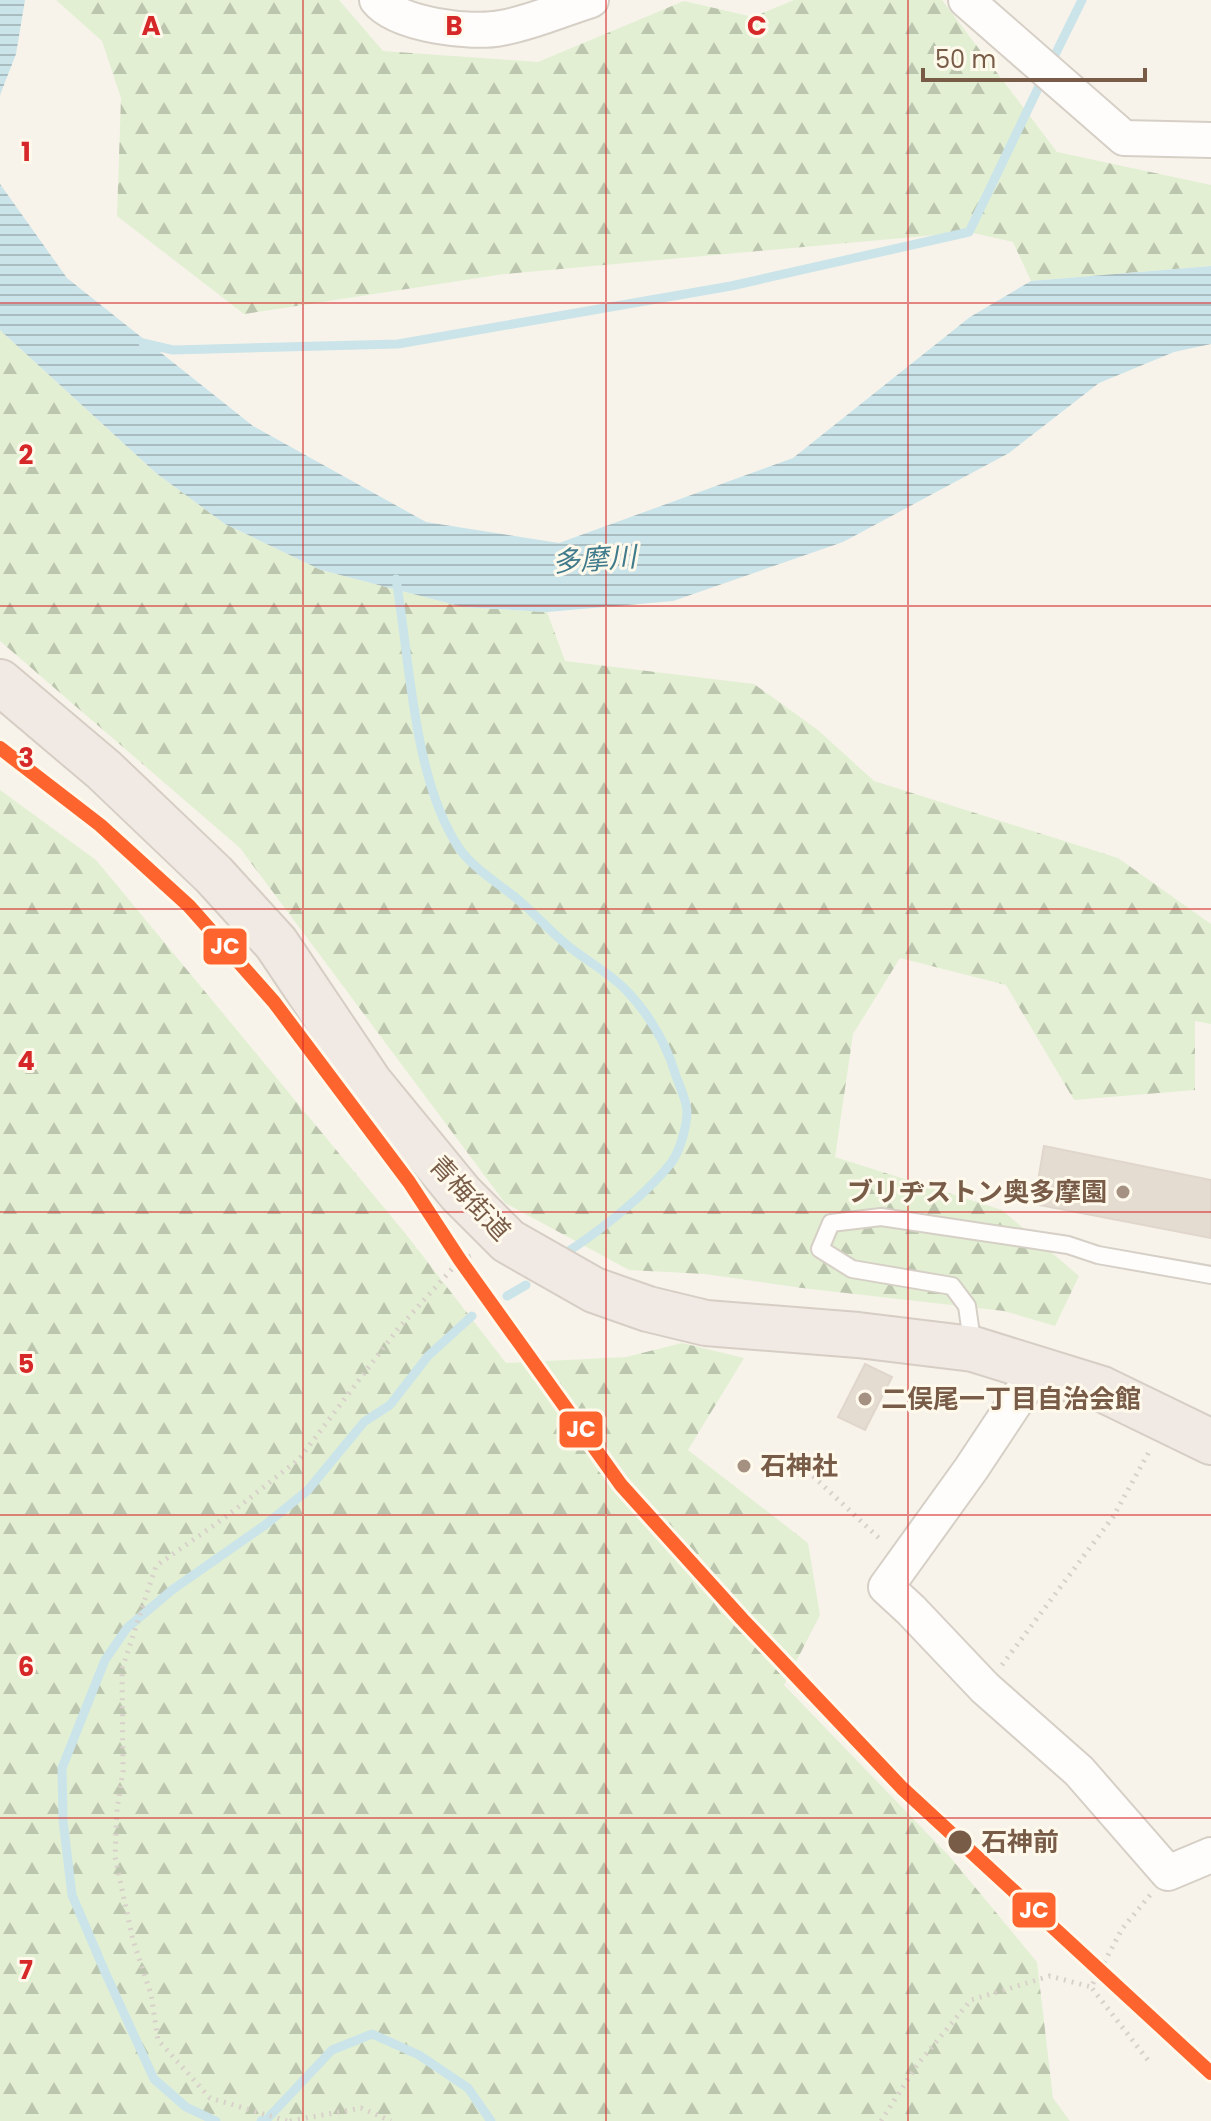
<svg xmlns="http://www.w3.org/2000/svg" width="1211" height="2121" font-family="Poppins,'Noto Sans JP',sans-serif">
<defs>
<pattern id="forest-firs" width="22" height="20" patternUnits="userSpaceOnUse" patternTransform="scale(2)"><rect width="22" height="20" fill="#e2efd3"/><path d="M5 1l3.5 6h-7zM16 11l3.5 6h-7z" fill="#bcc5ad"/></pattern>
<pattern id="water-rules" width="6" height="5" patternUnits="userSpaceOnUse" patternTransform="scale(2)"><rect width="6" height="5" fill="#cae4e9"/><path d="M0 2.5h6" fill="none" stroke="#a9bcbf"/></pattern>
</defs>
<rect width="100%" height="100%" fill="#f7f3ea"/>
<path fill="url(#forest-firs)" d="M 56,0 L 339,0 L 383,51 L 538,62 L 684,1 L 753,17 L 794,0 L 942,0 L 1057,152 L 1211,185 L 1211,266 L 1031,281 L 1013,242 L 969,232 L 504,274 L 244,314 L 117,216 L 121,98 L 102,41 Z
M 0,330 L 156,473 L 225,524 L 321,570 L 463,607 L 547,612 L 565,661 L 754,684 L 818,730 L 874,781 L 1118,858 L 1211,924 L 1211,1024 L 1195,1021 L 1195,1090 L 1074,1100 L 1006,985 L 900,958 L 853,1034 L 835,1157 L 1002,1210 L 1079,1276 L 1055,1326 L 1004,1311 L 802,1288 L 705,1274 L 629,1270 L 505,1203 L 240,848 L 0,641 Z
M 0,790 L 96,860 L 405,1233 L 506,1363 L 626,1357 L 682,1343 L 744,1358 L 688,1450 L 808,1543 L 820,1615 L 784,1685 L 950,1857 L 1037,1962 L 1053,2098 L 1070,2121 L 0,2121 Z"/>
<path fill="url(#water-rules)" d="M 0,0 L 25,0 L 16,54 L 0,95 Z
M 0,184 L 67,278 L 253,426 L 426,522 L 559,543 L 793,458 L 970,317 L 1031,281 L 1211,266 L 1211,344 L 1174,352 L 1099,383 L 1009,453 L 843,542 L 673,601 L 547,612 L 463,607 L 321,570 L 225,524 L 156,473 L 0,330 Z"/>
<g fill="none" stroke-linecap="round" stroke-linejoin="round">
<path stroke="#cae4e9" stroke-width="9" d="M 1050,65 L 1082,0
M 143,343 L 173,350 L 398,344 L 731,286 L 969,232 L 1043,78
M 396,579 C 410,660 413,779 459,848 C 473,869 504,887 522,903 C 538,917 551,932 567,945 C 585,960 608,972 625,989 C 650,1015 666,1042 676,1076 C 680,1087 686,1099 687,1111 C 687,1126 680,1151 671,1163 C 645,1196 596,1234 561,1256
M 507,1296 L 526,1285
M 216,2121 L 186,2107 L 154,2079 L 105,1972 L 72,1895 L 63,1820 L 62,1768 L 105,1660 L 127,1628 L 172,1590 L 265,1525 L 308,1490 L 364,1422 L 390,1405 L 428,1356 L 472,1316
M 261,2121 L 266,2120 L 332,2050 L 372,2034 L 419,2055 L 468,2088 L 491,2121"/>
</g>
<path fill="#e4dcd1" stroke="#e0d6cc" stroke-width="2" d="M 1044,1146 L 1211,1180 L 1211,1238 L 1034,1204 Z
M 865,1364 L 892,1377 L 865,1430 L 838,1417 Z"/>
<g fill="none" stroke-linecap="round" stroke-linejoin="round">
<defs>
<path id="lane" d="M 973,1348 L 967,1306 L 952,1286 L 852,1269 L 820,1249 L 831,1223 L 881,1217 L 1068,1245 L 1098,1255 L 1211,1275"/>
<path id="street" d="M 377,0 C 397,25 471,34 501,28 C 531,23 562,9 591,0
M 966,0 L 1124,138 L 1211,140
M 1038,1368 L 971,1469 L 886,1587 L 911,1610 L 985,1688 L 1079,1771 L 1168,1873 L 1211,1855"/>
<path id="highway" d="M 0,682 L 104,770 L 214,875 L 276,943 L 370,1083 L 461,1194 L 508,1241 L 594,1290 L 648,1309 L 706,1323 L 858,1335 L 973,1349 L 1102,1389 L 1211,1442"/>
</defs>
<use href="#lane" stroke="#d6cfc6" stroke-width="20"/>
<use href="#street" stroke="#d6cfc6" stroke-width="38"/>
<use href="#highway" stroke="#d6cec5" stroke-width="48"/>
<path stroke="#d8d1ca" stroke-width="5" stroke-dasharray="2 6" stroke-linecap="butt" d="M 813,1476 L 882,1541
M 1002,1665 L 1113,1517 L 1150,1450
M 1150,1895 L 1122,1929 L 1091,1987 L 1151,2064
M 287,2121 L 210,2098 L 158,2040 L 151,1994 L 133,1940 L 115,1857 L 117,1809 L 123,1771 L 122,1669 L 156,1566 L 227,1516 L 299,1459 L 397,1330 L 460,1260 L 471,1256
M 290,2121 L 361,2108 L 391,2121
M 881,2121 L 917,2065 L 971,2000 L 1050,1976 L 1091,1987"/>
<use href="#lane" stroke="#fefdfc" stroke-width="16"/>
<use href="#street" stroke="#fefdfc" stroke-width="34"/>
<use href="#highway" stroke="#f1e9e3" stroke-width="44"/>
<defs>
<path id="rail-1" d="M 0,748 L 100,825 L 189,906 L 274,1002 L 409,1182 L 460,1260 L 621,1485 L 742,1619 L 902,1788 L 1211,2073"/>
</defs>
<use href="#rail-1" stroke="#fff9ec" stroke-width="20"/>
<use href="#rail-1" stroke="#fe642e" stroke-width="14"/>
</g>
<path fill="none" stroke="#d62828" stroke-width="2" stroke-opacity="0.55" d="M 303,0 L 303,2121M 606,0 L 606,2121M 908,0 L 908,2121M 0,303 L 1211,303M 0,606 L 1211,606M 0,909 L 1211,909M 0,1212 L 1211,1212M 0,1515 L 1211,1515M 0,1818 L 1211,1818"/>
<g fill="#a49181" stroke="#fff9ec" stroke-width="3">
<circle cx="1123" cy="1192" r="8"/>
<circle cx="865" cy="1399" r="8"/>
<circle cx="744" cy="1466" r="8"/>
</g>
<circle fill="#785c48" stroke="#fff9ec" stroke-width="3" cx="960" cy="1842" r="13"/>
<g text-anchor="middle" stroke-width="6" stroke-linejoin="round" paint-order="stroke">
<g font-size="26" font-weight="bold" fill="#785c48" stroke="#fff9ec" text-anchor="start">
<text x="1107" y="1201" text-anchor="end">ブリヂストン奥多摩園</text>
<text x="881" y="1408">二俣尾一丁目自治会館</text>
<text x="760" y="1475">石神社</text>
</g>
<g font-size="26" fill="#785c48" stroke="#fff9ec">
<text transform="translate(470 1198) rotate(47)" y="9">青梅街道</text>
</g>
<g font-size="26" font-weight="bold" fill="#785c48" stroke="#fff9ec" text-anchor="start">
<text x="981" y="1851">石神前</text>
</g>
<g font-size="28" font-style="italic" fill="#407b8c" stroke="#fff9ec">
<text transform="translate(594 559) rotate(-4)" y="10">多摩川</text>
</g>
</g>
<g font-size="26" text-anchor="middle" font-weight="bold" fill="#d62828" stroke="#fff9ec" stroke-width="6" stroke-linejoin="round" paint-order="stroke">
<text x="151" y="35">A</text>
<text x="454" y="35">B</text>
<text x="757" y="35">C</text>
<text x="26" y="161">1</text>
<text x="26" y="464">2</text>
<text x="26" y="767">3</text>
<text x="26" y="1070">4</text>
<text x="26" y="1373">5</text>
<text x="26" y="1676">6</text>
<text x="26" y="1979">7</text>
</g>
<g stroke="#fff9ec" stroke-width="3">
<rect x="202" y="927" width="46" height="39" rx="8" fill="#fe642e"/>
<rect x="558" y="1410" width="46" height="39" rx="8" fill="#fe642e"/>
<rect x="1011" y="1891" width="46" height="38" rx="8" fill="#fe642e"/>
</g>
<g font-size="22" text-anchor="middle" font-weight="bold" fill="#fff">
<text x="225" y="954">JC</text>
<text x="581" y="1437">JC</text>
<text x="1034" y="1918">JC</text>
</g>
<path d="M923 68v12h222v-12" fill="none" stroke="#785c48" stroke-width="4"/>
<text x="935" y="68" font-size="24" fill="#785c48" stroke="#fff9ec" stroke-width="6" paint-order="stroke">50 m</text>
</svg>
